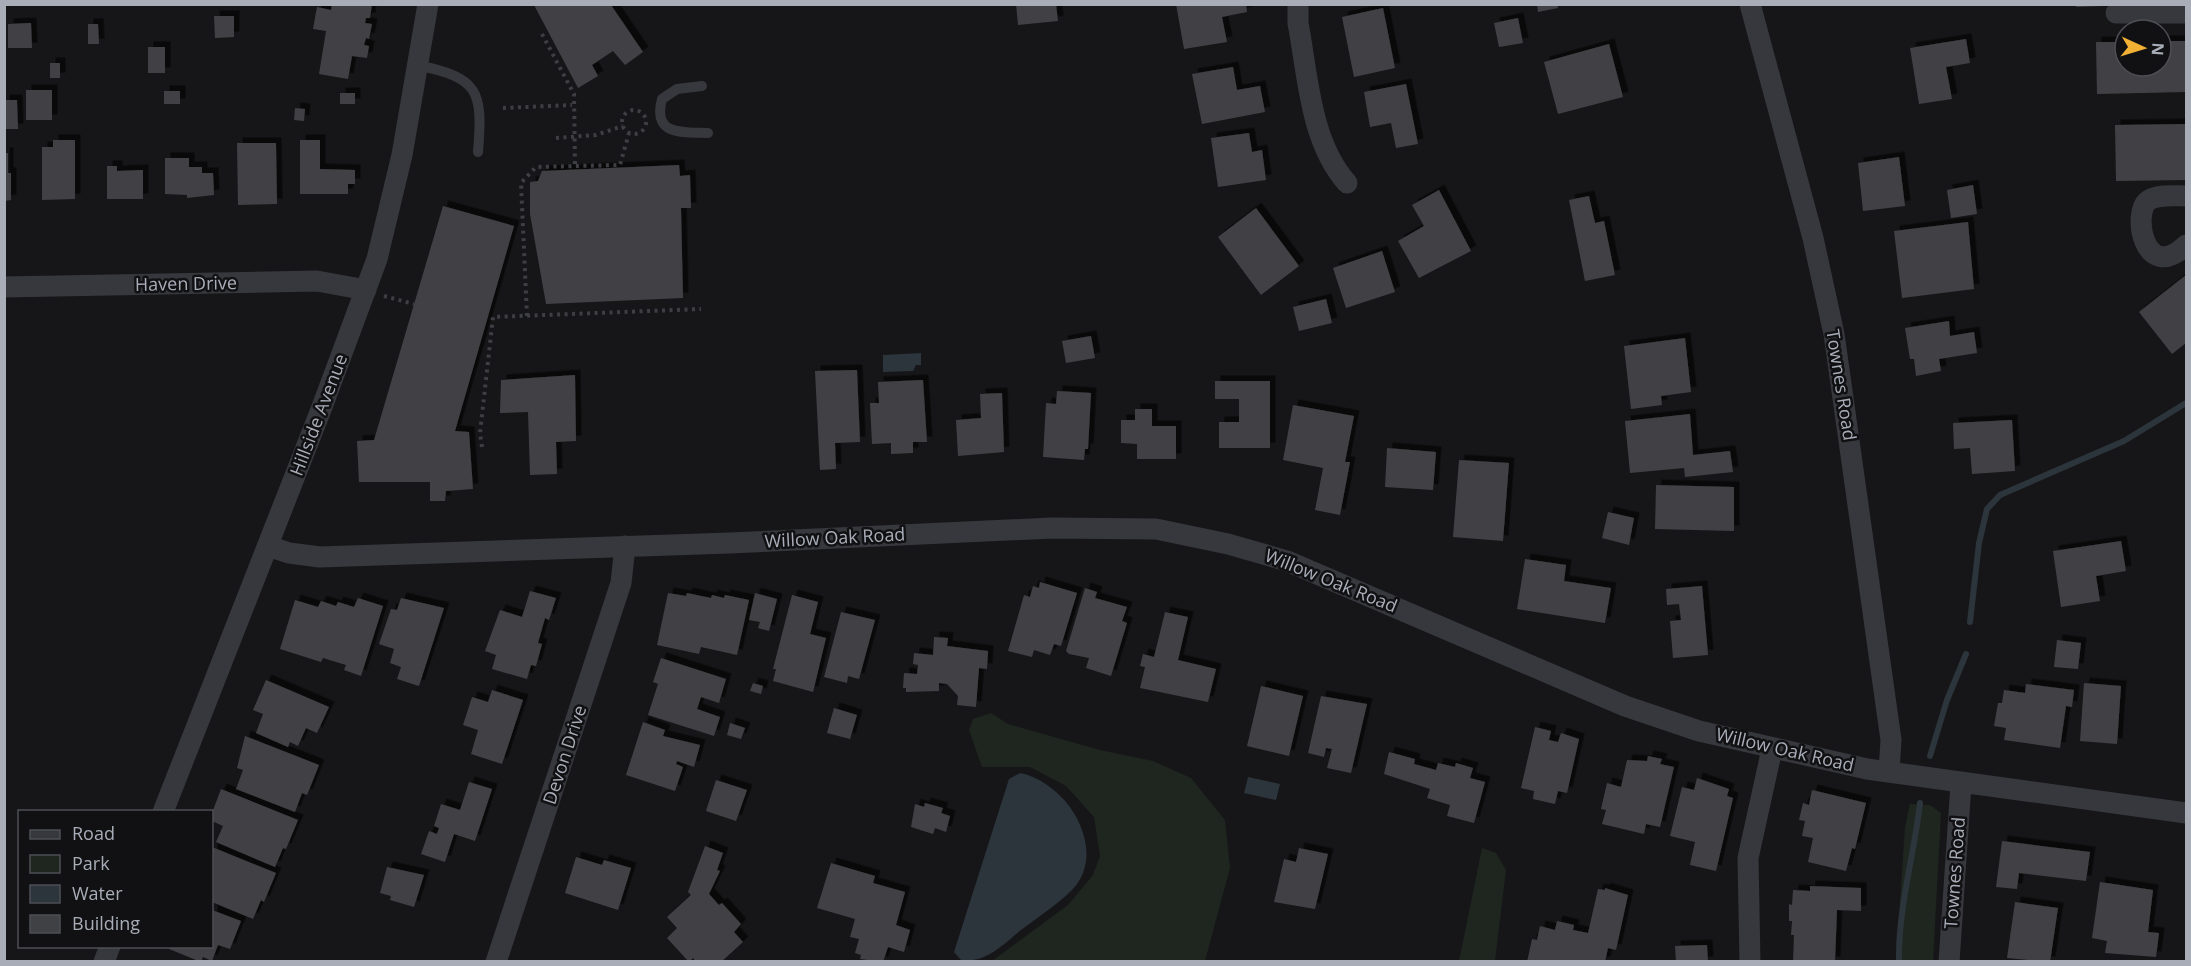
<svg xmlns="http://www.w3.org/2000/svg" width="2191" height="966" font-family="'Open Sans',sans-serif">
<defs>
<filter id="shadow"><feDropShadow dx="5.5" dy="-5.5" stdDeviation="0" flood-color="#0009"/></filter>
</defs>
<rect width="100%" height="100%" fill="#161618"/>
<path fill="#1e261f" d="M 991,713 L 1008,724 L 1100,750 L 1153,761 L 1191,778 L 1225,820 L 1230,868 L 1205,961 L 992,961 L 1068,905 L 1093,875 L 1100,856 L 1094,817 L 1066,786 L 1030,767 L 982,767 L 969,730 L 973,719 Z
M 1910,804 L 1930,805 L 1941,813 L 1933,961 L 1896,961 L 1905,827 Z
M 1482,848 L 1496,853 L 1506,870 L 1495,961 L 1459,961 Z"/>
<path fill="#2c353c" d="M 921,353 L 921,365 L 916,365 L 913,371 L 883,372 L 883,355 Z
M 1020,773 C 1037,776 1055,789 1066,802 C 1086,826 1097,864 1072,890 C 1057,905 1038,917 1021,930 C 1004,944 985,964 961,960 L 954,952 L 1009,779 Z
M 1248,777 L 1280,784 L 1276,800 L 1244,793 Z"/>
<g fill="none" stroke-linecap="round" stroke-linejoin="round">
<path stroke="#2c353c" stroke-width="6" d="M 1970,622 L 1979,543 L 1987,509 L 2000,495 L 2124,441 L 2186,403
M 1930,756 L 1947,700 L 1966,654
M 1899,962 C 1898,908 1914,856 1920,803"/>
</g>
<path fill="#404145" filter="url(#shadow)" d="M 332,4 L 372,4 L 370,18 L 366,18 L 365,23 L 372,24 L 369,39 L 366,38 L 364,45 L 369,46 L 367,58 L 352,56 L 348,79 L 319,74 L 326,31 L 313,29 L 317,7 L 331,10 Z
M 1016,4 L 1056,4 L 1058,21 L 1018,25 Z
M 1176,4 L 1246,4 L 1247,12 L 1222,17 L 1227,42 L 1184,49 Z
M 1537,4 L 1557,4 L 1558,8 L 1538,12 Z
M 2076,4 L 2102,4 L 2102,6 L 2076,7 Z
M 534,5 L 611,5 L 643,52 L 625,65 L 613,51 L 592,65 L 598,76 L 578,88 Z
M 1383,8 L 1395,68 L 1354,77 L 1342,17 Z
M 214,16 L 234,16 L 234,37 L 215,38 Z
M 1518,18 L 1523,43 L 1499,47 L 1494,23 Z
M 31,23 L 32,48 L 8,48 L 8,24 Z
M 88,24 L 98,24 L 99,44 L 88,44 Z
M 1966,39 L 1970,63 L 1946,67 L 1952,99 L 1919,104 L 1910,48 Z
M 2161,41 L 2186,41 L 2186,92 L 2097,94 L 2096,42 L 2125,42 L 2125,66 L 2161,66 Z
M 1609,44 L 1623,97 L 1558,114 L 1544,62 Z
M 148,47 L 165,47 L 165,73 L 148,73 Z
M 50,63 L 60,63 L 60,78 L 50,78 Z
M 1233,67 L 1237,90 L 1260,86 L 1265,112 L 1202,124 L 1192,74 Z
M 1406,84 L 1418,144 L 1396,148 L 1391,123 L 1370,127 L 1364,92 Z
M 26,90 L 52,90 L 52,120 L 26,120 Z
M 164,91 L 180,91 L 180,104 L 164,104 Z
M 340,93 L 355,93 L 355,104 L 340,104 Z
M 4,100 L 17,100 L 18,129 L 4,129 Z
M 295,108 L 305,109 L 304,121 L 294,120 Z
M 2186,124 L 2186,180 L 2116,181 L 2115,125 Z
M 1249,133 L 1252,152 L 1262,150 L 1266,180 L 1218,187 L 1211,138 Z
M 53,140 L 75,140 L 75,199 L 42,200 L 42,147 L 53,147 Z
M 300,140 L 320,140 L 320,169 L 355,170 L 355,184 L 348,184 L 348,194 L 300,194 Z
M 237,143 L 276,143 L 277,204 L 238,205 Z
M 4,153 L 8,153 L 8,173 L 11,173 L 11,200 L 4,201 Z
M 1899,157 L 1905,206 L 1863,211 L 1858,163 Z
M 165,158 L 189,158 L 189,167 L 202,167 L 202,173 L 213,173 L 214,195 L 187,198 L 187,195 L 165,194 Z
M 679,165 L 680,176 L 690,175 L 691,208 L 681,208 L 683,298 L 546,304 L 530,214 L 530,182 L 538,181 L 542,171 Z
M 107,166 L 117,166 L 117,171 L 143,170 L 143,199 L 107,199 Z
M 1973,185 L 1977,214 L 1951,218 L 1947,190 Z
M 1439,190 L 1471,251 L 1419,278 L 1398,241 L 1424,226 L 1412,205 Z
M 1589,196 L 1595,223 L 1604,221 L 1615,275 L 1585,281 L 1569,200 Z
M 443,206 L 514,226 L 455,431 L 469,432 L 473,489 L 446,491 L 445,501 L 430,501 L 430,482 L 359,482 L 357,441 L 374,440 Z
M 1256,208 L 1299,266 L 1261,295 L 1218,237 Z
M 1968,222 L 1974,289 L 1902,298 L 1894,231 Z
M 1382,251 L 1395,292 L 1346,308 L 1333,268 Z
M 2186,275 L 2186,343 L 2172,354 L 2139,312 Z
M 1326,299 L 1332,323 L 1299,331 L 1293,307 Z
M 1949,321 L 1950,336 L 1974,332 L 1977,353 L 1939,359 L 1941,371 L 1916,376 L 1914,359 L 1910,359 L 1905,328 Z
M 1091,336 L 1095,358 L 1066,363 L 1062,341 Z
M 1685,338 L 1691,392 L 1661,396 L 1662,405 L 1631,409 L 1624,346 Z
M 857,370 L 860,442 L 835,443 L 836,469 L 820,470 L 815,371 Z
M 575,375 L 576,441 L 556,442 L 557,474 L 530,475 L 528,412 L 500,413 L 501,380 Z
M 923,380 L 927,442 L 913,442 L 913,453 L 891,454 L 891,443 L 872,444 L 870,403 L 879,403 L 878,382 Z
M 1215,381 L 1270,381 L 1270,448 L 1219,448 L 1219,422 L 1239,422 L 1239,399 L 1215,399 Z
M 1057,391 L 1091,393 L 1088,449 L 1085,449 L 1084,460 L 1043,457 L 1046,403 L 1056,404 Z
M 1002,393 L 1004,452 L 958,456 L 956,420 L 981,418 L 980,394 Z
M 1293,405 L 1354,416 L 1345,462 L 1350,462 L 1340,515 L 1315,510 L 1323,468 L 1283,460 Z
M 1135,409 L 1152,409 L 1152,426 L 1176,426 L 1176,459 L 1137,459 L 1137,444 L 1121,443 L 1121,420 L 1135,420 Z
M 1690,414 L 1693,455 L 1730,451 L 1733,472 L 1685,477 L 1684,468 L 1630,473 L 1625,421 Z
M 2012,420 L 2015,471 L 1972,474 L 1970,448 L 1954,449 L 1953,423 Z
M 1387,448 L 1436,452 L 1433,490 L 1385,487 Z
M 1459,460 L 1509,463 L 1503,541 L 1453,537 Z
M 1656,485 L 1734,487 L 1734,531 L 1655,529 Z
M 1608,512 L 1634,518 L 1629,545 L 1602,538 Z
M 2121,541 L 2126,571 L 2096,576 L 2100,601 L 2061,607 L 2053,551 Z
M 1525,559 L 1566,565 L 1564,581 L 1611,588 L 1605,623 L 1517,609 Z
M 1040,582 L 1077,593 L 1061,646 L 1054,644 L 1050,655 L 1034,650 L 1032,657 L 1008,651 L 1024,595 L 1030,597 L 1033,586 L 1039,588 Z
M 1702,586 L 1708,655 L 1673,658 L 1670,621 L 1681,620 L 1679,604 L 1667,605 L 1666,589 Z
M 1085,588 L 1097,592 L 1095,598 L 1127,607 L 1122,621 L 1127,623 L 1111,676 L 1086,668 L 1089,658 L 1069,654 L 1066,651 Z
M 530,591 L 556,598 L 549,620 L 545,618 L 538,643 L 542,644 L 536,666 L 531,665 L 527,679 L 492,669 L 496,655 L 485,651 L 500,610 L 522,617 Z
M 668,593 L 686,596 L 687,593 L 711,598 L 712,595 L 724,598 L 725,595 L 749,600 L 737,655 L 701,647 L 699,654 L 657,645 Z
M 755,593 L 777,599 L 769,631 L 758,628 L 760,622 L 749,620 Z
M 792,595 L 818,602 L 810,634 L 826,638 L 813,692 L 773,681 L 776,669 L 773,669 Z
M 358,598 L 383,606 L 361,676 L 344,670 L 346,665 L 323,658 L 321,662 L 280,649 L 295,600 L 318,607 L 321,601 L 336,606 L 338,602 L 354,607 Z
M 401,598 L 444,608 L 419,686 L 397,679 L 401,667 L 390,663 L 394,649 L 379,644 L 391,609 L 397,610 Z
M 841,612 L 875,620 L 859,679 L 848,676 L 847,683 L 824,677 Z
M 1165,612 L 1188,617 L 1178,660 L 1216,669 L 1208,702 L 1140,688 L 1145,667 L 1140,666 L 1143,654 L 1154,657 Z
M 934,637 L 948,638 L 947,646 L 988,651 L 987,669 L 979,668 L 976,707 L 957,705 L 958,696 L 947,684 L 939,683 L 939,691 L 906,692 L 906,688 L 903,688 L 904,673 L 917,674 L 918,665 L 913,664 L 914,653 L 933,655 Z
M 2057,640 L 2081,643 L 2078,669 L 2054,667 Z
M 661,658 L 726,679 L 719,703 L 701,697 L 697,709 L 720,717 L 714,736 L 648,715 L 658,684 L 653,682 Z
M 266,680 L 329,707 L 317,733 L 306,728 L 298,746 L 290,742 L 288,747 L 256,733 L 263,714 L 253,710 Z
M 753,683 L 763,686 L 761,694 L 750,691 Z
M 2084,683 L 2121,686 L 2117,744 L 2080,741 Z
M 2026,684 L 2074,690 L 2072,707 L 2066,706 L 2060,748 L 2004,740 L 2006,728 L 1994,726 L 1998,703 L 2002,703 L 2004,690 L 2025,693 Z
M 1261,686 L 1303,696 L 1289,756 L 1247,746 Z
M 492,690 L 523,700 L 502,764 L 471,754 L 478,730 L 463,725 L 472,697 L 488,702 Z
M 1321,696 L 1367,704 L 1351,773 L 1327,768 L 1332,749 L 1326,748 L 1324,757 L 1308,753 Z
M 834,708 L 857,715 L 850,739 L 827,733 Z
M 643,722 L 665,730 L 663,736 L 700,745 L 694,767 L 677,761 L 676,764 L 683,767 L 675,791 L 626,775 Z
M 730,723 L 745,728 L 741,739 L 727,735 Z
M 1535,727 L 1551,731 L 1549,740 L 1558,742 L 1561,733 L 1579,739 L 1567,793 L 1558,791 L 1555,804 L 1533,799 L 1534,791 L 1521,788 Z
M 245,736 L 319,765 L 307,795 L 302,793 L 295,812 L 236,789 L 243,770 L 237,768 Z
M 1389,752 L 1415,759 L 1414,764 L 1436,770 L 1438,763 L 1455,767 L 1456,763 L 1473,768 L 1470,778 L 1485,782 L 1474,823 L 1447,816 L 1450,805 L 1427,798 L 1430,789 L 1384,774 Z
M 1648,756 L 1662,759 L 1660,764 L 1674,767 L 1660,827 L 1646,824 L 1644,834 L 1602,824 L 1606,810 L 1601,809 L 1607,783 L 1621,787 L 1627,760 L 1647,761 Z
M 1697,778 L 1729,789 L 1727,796 L 1733,798 L 1716,871 L 1690,865 L 1695,842 L 1670,836 L 1682,787 L 1694,790 Z
M 716,780 L 747,790 L 736,821 L 706,811 Z
M 469,782 L 492,789 L 475,841 L 454,834 L 445,862 L 421,854 L 429,831 L 437,834 L 439,828 L 434,826 L 441,804 L 460,810 Z
M 221,789 L 298,820 L 286,849 L 283,848 L 275,867 L 216,842 L 223,826 L 212,821 L 212,813 Z
M 1812,790 L 1866,803 L 1855,849 L 1852,848 L 1846,871 L 1808,862 L 1813,838 L 1802,836 L 1805,821 L 1799,820 L 1803,803 L 1809,805 Z
M 925,803 L 943,808 L 941,813 L 950,816 L 946,832 L 935,828 L 933,834 L 911,827 L 915,804 L 924,807 Z
M 2002,841 L 2090,852 L 2086,881 L 2019,873 L 2017,889 L 1996,887 Z
M 705,846 L 723,853 L 717,870 L 720,871 L 709,894 L 719,905 L 722,903 L 741,924 L 734,932 L 743,942 L 721,962 L 696,962 L 693,958 L 689,962 L 667,938 L 677,928 L 667,917 L 691,895 L 688,892 Z
M 212,847 L 276,873 L 264,902 L 261,900 L 253,919 L 212,902 Z
M 1299,848 L 1328,854 L 1315,909 L 1274,902 L 1284,859 L 1296,862 Z
M 576,857 L 602,865 L 604,860 L 631,868 L 618,910 L 565,893 Z
M 831,863 L 875,876 L 873,883 L 905,892 L 896,925 L 910,930 L 904,952 L 888,947 L 883,962 L 860,959 L 861,955 L 855,953 L 859,939 L 850,937 L 855,919 L 817,908 Z
M 387,867 L 424,875 L 414,907 L 390,900 L 391,896 L 380,893 Z
M 2100,882 L 2153,890 L 2148,932 L 2159,933 L 2156,957 L 2105,953 L 2107,941 L 2092,938 Z
M 1810,886 L 1861,888 L 1861,911 L 1837,910 L 1835,962 L 1793,962 L 1794,935 L 1791,935 L 1792,921 L 1789,921 L 1789,904 L 1792,905 L 1793,890 L 1810,891 Z
M 1605,888 L 1628,895 L 1616,950 L 1608,948 L 1605,962 L 1527,962 L 1532,939 L 1537,940 L 1540,926 L 1555,930 L 1557,921 L 1574,925 L 1573,930 L 1588,933 L 1598,889 L 1605,890 Z
M 2015,902 L 2058,908 L 2050,962 L 2007,958 Z
M 212,910 L 241,921 L 230,949 L 218,945 L 212,961 L 203,957 L 201,962 L 169,949 L 170,946 L 212,946 Z
M 1707,945 L 1708,962 L 1676,962 L 1675,946 Z"/>
<g fill="none" stroke-linecap="round" stroke-linejoin="round">
<path stroke="#3d3f44" stroke-width="4" stroke-dasharray="3 4.5" stroke-linecap="butt" d="M 542,34 L 574,94 L 575,166
M 503,108 L 572,105
M622 122a12 12 0 1 1 24 0a12 12 0 1 1-24 0Z
M 556,138 L 596,135 L 623,126
M 384,296 L 414,304
M 527,316 L 521,183 L 536,167 L 620,165 L 629,133
M 482,447 L 480,433 L 493,317 L 701,309"/>
<path stroke="#37383d" stroke-width="10" d="M 417,65 C 479,78 483,90 478,152
M 702,86 L 677,89 L 662,99 C 652,136 682,132 708,133"/>
<path stroke="#37383d" stroke-width="21" d="M 1298,4 L 1298,23 C 1308,76 1310,141 1347,183
M 1750,4 L 1813,238 L 1834,334 L 1891,740 L 1889,772
M 2116,13 L 2186,13
M 2186,196 C 2175,196 2159,194 2149,200 C 2131,211 2144,285 2186,245
M 4,287 L 317,281 L 366,290
M 268,546 L 289,553 L 320,557 L 730,543 L 1052,528 L 1156,529 L 1228,544 L 1287,561 L 1625,706 L 1699,731 L 1867,769 L 2186,813
M 163,812 L 322,407 L 377,259 L 402,155 L 428,4
M 104,962 L 110,946
M 496,962 L 621,583 L 625,546
M 1750,962 L 1748,858 L 1772,749
M 1949,962 L 1961,784"/>
</g>
<g text-anchor="middle" stroke-width="5" stroke-linejoin="round" paint-order="stroke">
<g font-size="18" fill="#a8adb8" stroke="#111113">
<text transform="translate(186 284) rotate(-1)" y="6">Haven Drive</text>
<text transform="translate(1841 385) rotate(81)" y="6">Townes Road</text>
<text transform="translate(319 415) rotate(-69)" y="6">Hillside Avenue</text>
<text transform="translate(835 538) rotate(-3)" y="6">Willow Oak Road</text>
<text transform="translate(1331 581) rotate(22)" y="6">Willow Oak Road</text>
<text transform="translate(1785 750) rotate(13)" y="6">Willow Oak Road</text>
<text transform="translate(565 755) rotate(-72)" y="6">Devon Drive</text>
<text transform="translate(1955 873) rotate(-86)" y="6">Townes Road</text>
</g>
</g>
<rect width="2191" height="966" fill="none" stroke="#a8adb8" stroke-width="12"/>
<rect x="18" y="810" width="195" height="138" fill="#111113" stroke="#4d4f55" stroke-width="1.5"/>
<rect x="30" y="830" width="30" height="9" fill="#37383d" stroke="#4d4f55" stroke-width="1.5"/>
<text x="72" y="840" font-size="18" fill="#a8adb8">Road</text>
<rect x="30" y="855" width="30" height="18" fill="#1e261f" stroke="#4d4f55" stroke-width="1.5"/>
<text x="72" y="870" font-size="18" fill="#a8adb8">Park</text>
<rect x="30" y="885" width="30" height="18" fill="#2c353c" stroke="#4d4f55" stroke-width="1.5"/>
<text x="72" y="900" font-size="18" fill="#a8adb8">Water</text>
<rect x="30" y="915" width="30" height="18" fill="#404145" stroke="#4d4f55" stroke-width="1.5"/>
<text x="72" y="930" font-size="18" fill="#a8adb8">Building</text>
<g transform="translate(2143 48) rotate(94)"><circle r="28" fill="#111113" stroke="#4d4f55" stroke-width="1.5"/>
<path d="M0-4.5L10 22L0 15L-10 22Z" fill="#f2b134"/>
<text y="-9" font-size="16" font-weight="bold" text-anchor="middle" fill="#a8adb8">N</text>
</g>
</svg>
